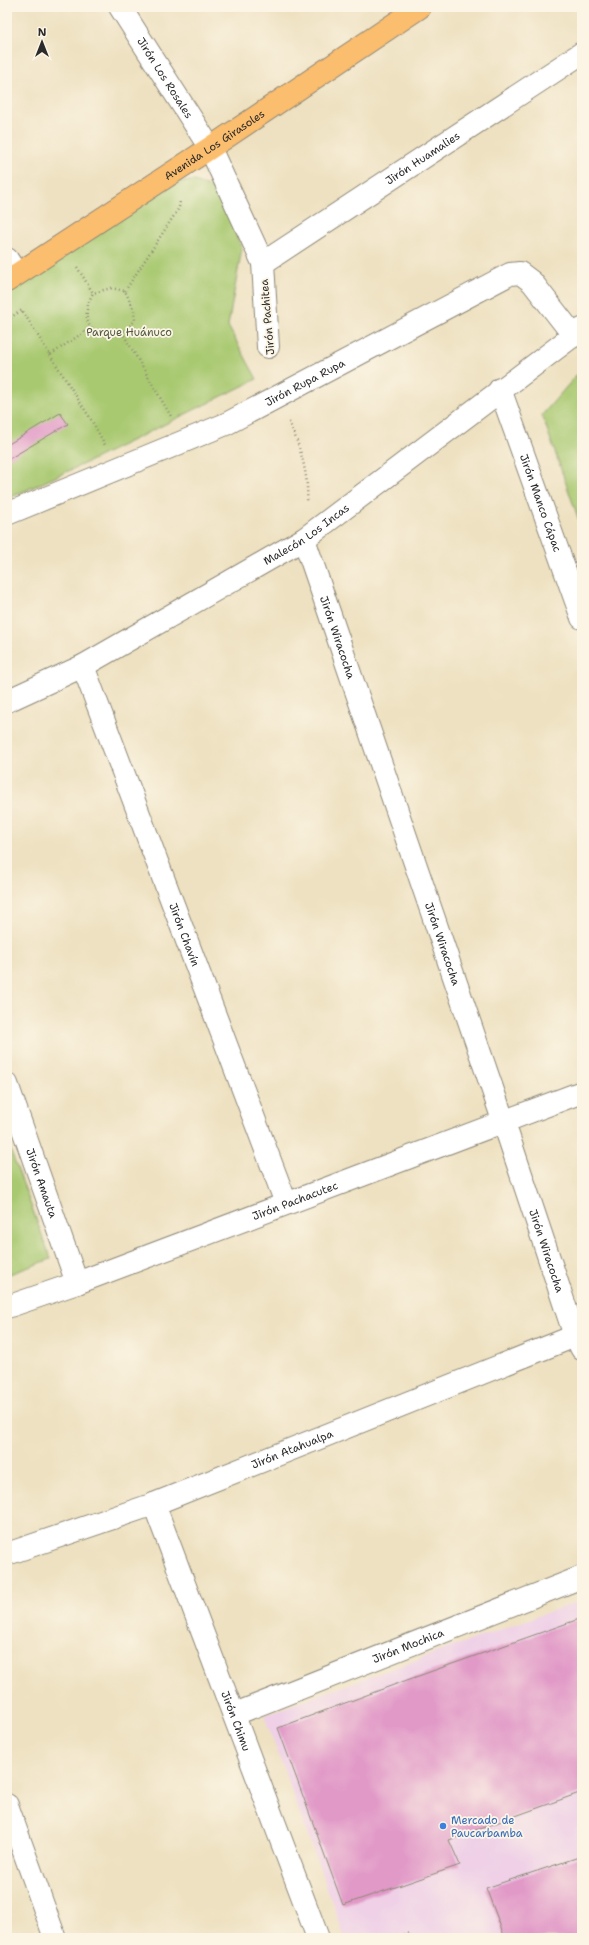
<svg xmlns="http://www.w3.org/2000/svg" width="589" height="1945" font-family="'Shantell Sans',sans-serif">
<rect width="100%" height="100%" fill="#fcf5e5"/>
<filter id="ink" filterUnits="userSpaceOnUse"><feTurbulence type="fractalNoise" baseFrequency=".025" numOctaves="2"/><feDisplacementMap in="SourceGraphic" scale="8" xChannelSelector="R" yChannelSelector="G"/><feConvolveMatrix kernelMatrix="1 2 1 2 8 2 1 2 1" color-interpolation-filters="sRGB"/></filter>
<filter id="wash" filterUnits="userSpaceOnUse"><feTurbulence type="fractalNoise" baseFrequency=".012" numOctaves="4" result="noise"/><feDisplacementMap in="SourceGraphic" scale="16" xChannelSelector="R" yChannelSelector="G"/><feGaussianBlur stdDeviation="0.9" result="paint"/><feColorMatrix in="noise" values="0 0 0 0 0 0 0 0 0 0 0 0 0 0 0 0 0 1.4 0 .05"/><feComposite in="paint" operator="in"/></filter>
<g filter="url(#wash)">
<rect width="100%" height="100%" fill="#eee1c1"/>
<path fill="#efd0e7" d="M 582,1600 L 582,1938 L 345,1938 L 264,1715 Z"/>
<path fill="#a9c971" stroke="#6a7a4e" d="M 194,181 L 206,185 L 220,194 L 242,248 L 228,326 L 257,379 L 88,462 L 7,499 L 7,293 L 177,182 Z
M 582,369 L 582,529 L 542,415 Z
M 7,1141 L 51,1259 L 7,1275 Z"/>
<g id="blocks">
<path fill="#e199c7" d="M 60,413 L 68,424 L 7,460 L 7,445 Z
M 582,1618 L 582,1792 L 449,1840 L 460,1865 L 343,1905 L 278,1728 L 407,1680 Z
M 582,1856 L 582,1938 L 505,1938 L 486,1888 Z"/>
</g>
</g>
<g filter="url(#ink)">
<use href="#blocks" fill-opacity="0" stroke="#8c8676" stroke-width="1"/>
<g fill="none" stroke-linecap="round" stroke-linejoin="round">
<defs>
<g id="minor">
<path id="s1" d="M 120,7 L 210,148 L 263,263 L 268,347"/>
<path d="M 7,259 L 17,274"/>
<path id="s2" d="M 263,263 L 582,53"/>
<path id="s3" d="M 500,389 L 582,618"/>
<path id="s4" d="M 7,514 L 226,424 L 510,274 L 520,273 L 532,282 L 574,336"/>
<path id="s5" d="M 304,539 L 504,1123 L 575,1336 L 582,1349"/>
<path id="s6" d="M 83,666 L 286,1203"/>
<path id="s7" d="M 7,701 L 83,666 L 304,539 L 582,329"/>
<path id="s8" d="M 7,1084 L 77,1283"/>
<path id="s9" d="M 7,1307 L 77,1283 L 582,1092"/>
<path id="s10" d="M 154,1504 L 318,1938"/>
<path id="s11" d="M 7,1554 L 154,1504 L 575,1336"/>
<path id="s12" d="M 235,1714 L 582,1577"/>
<path d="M 7,1805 L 55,1938"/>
</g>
<g id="major">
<path id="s13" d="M 7,281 L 210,148 L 420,7"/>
</g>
</defs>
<use href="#minor" stroke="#8c8676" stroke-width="24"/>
<use href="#major" stroke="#8c8676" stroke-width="24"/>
<path stroke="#8c8676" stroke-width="2.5" stroke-dasharray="1 3" stroke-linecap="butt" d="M 77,267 L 93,293
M 111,288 L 125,291 L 134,310 L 135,320 C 112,351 71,333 93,293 Z
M 125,291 L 179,208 L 180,201
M 7,320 L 22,310 L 50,355 L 90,328
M 122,332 L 172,418
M 50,355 L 92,421 L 105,445
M 289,422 C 300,446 309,475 307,502
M 396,1938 L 409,1933 L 411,1938"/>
<use href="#minor" stroke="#fff" stroke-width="22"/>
<use href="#major" stroke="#fbbd6e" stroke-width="22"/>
</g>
</g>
<circle fill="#3f7fe0" stroke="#fcf5e5" stroke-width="1.5" cx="443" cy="1826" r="4"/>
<g text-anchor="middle" stroke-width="3.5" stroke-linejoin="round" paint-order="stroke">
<g font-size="11" fill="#2b2b2b" stroke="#fcf5e5">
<text dy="4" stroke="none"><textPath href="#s1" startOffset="84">Jirón Los Rosales</textPath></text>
<text dy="4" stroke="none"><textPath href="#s13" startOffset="248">Avenida Los Girasoles</textPath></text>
<text dy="4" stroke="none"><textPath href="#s2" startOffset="191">Jirón Huamalies</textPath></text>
<text transform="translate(267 317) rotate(-95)" y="4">Jirón Pachitea</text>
<text dy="4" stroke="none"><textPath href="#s4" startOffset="326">Jirón Rupa Rupa</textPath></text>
<text dy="4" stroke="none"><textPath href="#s3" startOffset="121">Jirón Manco Cápac</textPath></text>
<text dy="4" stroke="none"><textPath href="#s7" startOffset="343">Malecón Los Incas</textPath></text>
<text dy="4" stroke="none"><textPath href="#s5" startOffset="104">Jirón Wiracocha</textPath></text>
<text dy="4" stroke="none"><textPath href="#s6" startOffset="287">Jirón Chavín</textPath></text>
<text dy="4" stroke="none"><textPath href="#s5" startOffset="428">Jirón Wiracocha</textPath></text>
<text dy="4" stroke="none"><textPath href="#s8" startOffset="105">Jirón Amauta</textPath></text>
<text dy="4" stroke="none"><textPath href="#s9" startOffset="307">Jirón Pachacutec</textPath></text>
<text dy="4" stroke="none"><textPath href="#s5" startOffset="752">Jirón Wiracocha</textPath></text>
<text dy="4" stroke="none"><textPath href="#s11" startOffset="304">Jirón Atahualpa</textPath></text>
<text dy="4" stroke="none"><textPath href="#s12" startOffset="186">Jirón Mochica</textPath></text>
<text dy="4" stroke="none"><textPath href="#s10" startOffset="232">Jirón Chimu</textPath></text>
</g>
<g font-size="11" fill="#515a40" stroke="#fcf5e5">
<text x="129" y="336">Parque Huánuco</text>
</g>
<g font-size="11" fill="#366cbe" stroke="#fcf5e5" text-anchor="start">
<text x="451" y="1824">Mercado de<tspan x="451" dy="13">Paucarbamba</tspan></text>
</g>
</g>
<rect width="589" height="1945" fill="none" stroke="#fcf5e5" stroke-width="24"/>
<g transform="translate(42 42)" stroke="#fcf5e5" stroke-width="3" paint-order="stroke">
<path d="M0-3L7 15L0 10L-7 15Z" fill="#2b2b2b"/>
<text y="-6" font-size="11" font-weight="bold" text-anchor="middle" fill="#2b2b2b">N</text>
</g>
</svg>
